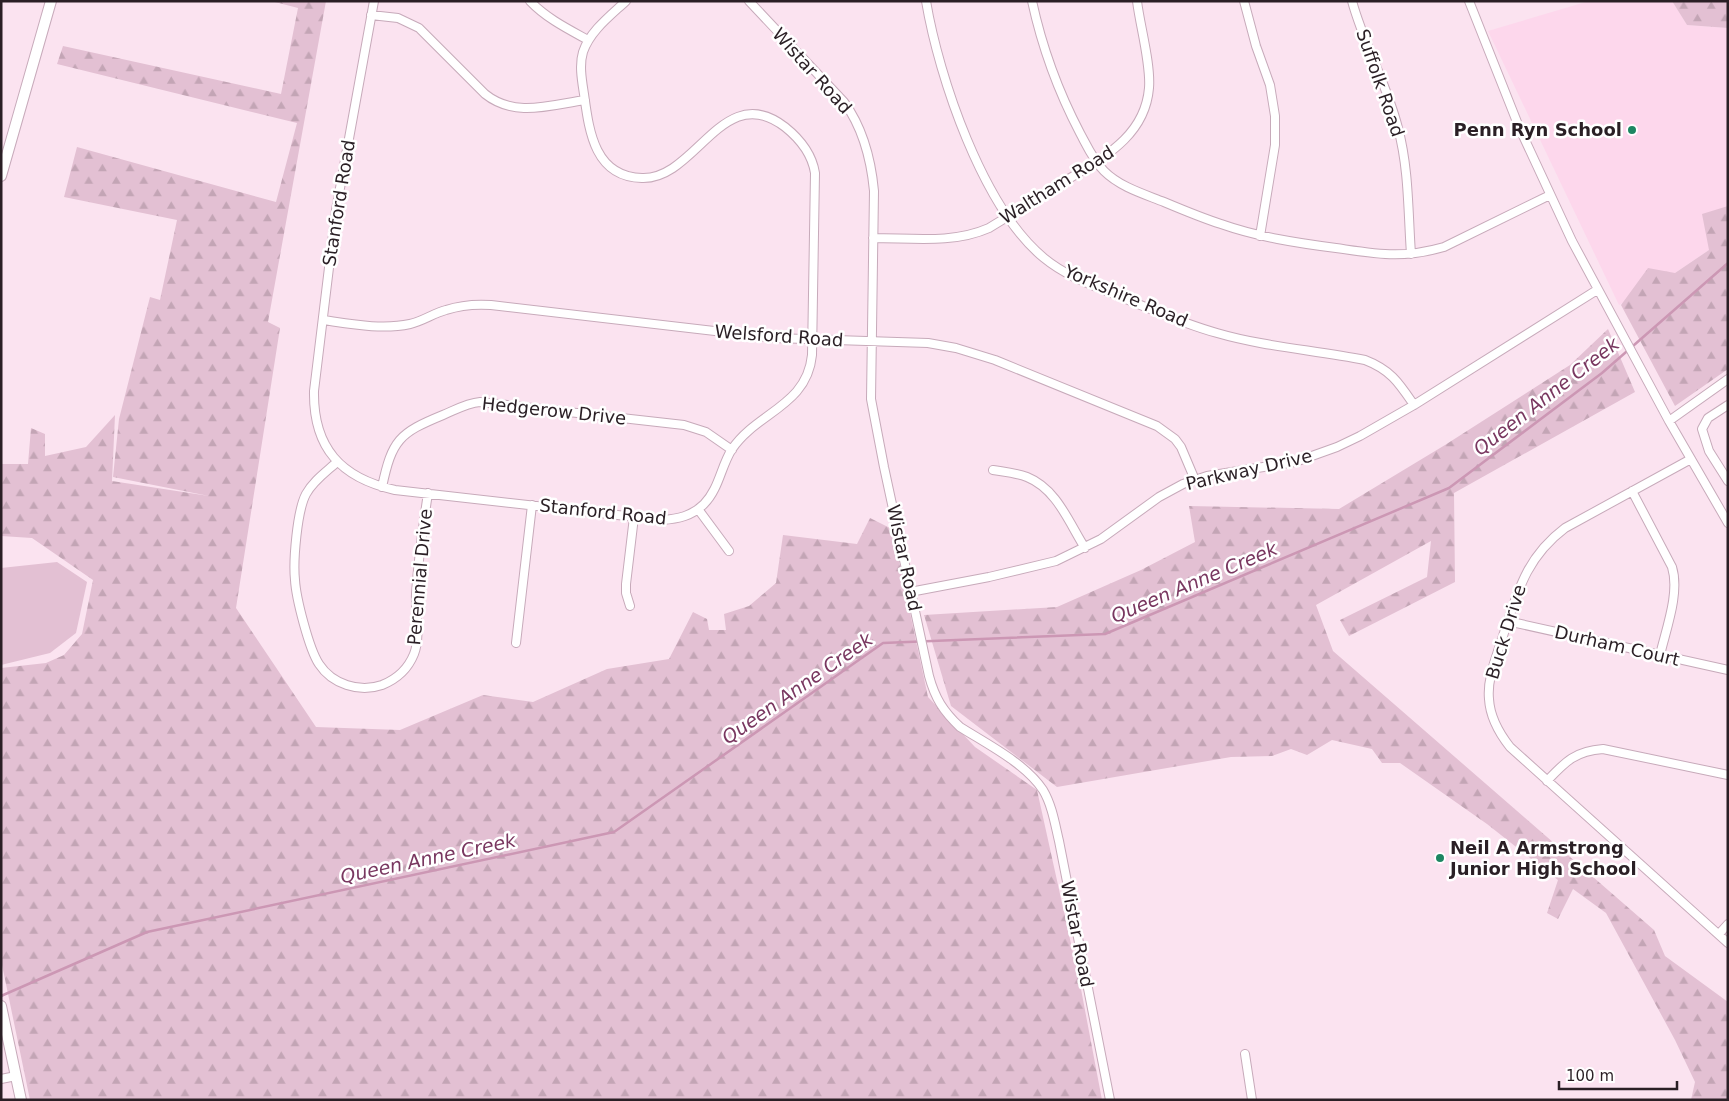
<svg xmlns="http://www.w3.org/2000/svg" width="1729" height="1101" font-family="'DejaVu Sans',sans-serif">
<defs>
<pattern id="forest-firs" width="22" height="20" patternUnits="userSpaceOnUse" patternTransform="scale(1.25)"><rect width="22" height="20" fill="#e3c0d3"/><path d="M5 1l3.5 6h-7zM16 11l3.5 6h-7z" fill="#c3a5b5"/></pattern>
</defs>
<rect width="100%" height="100%" fill="#fbe3f0"/>
<path fill="#fdd7ec" d="M 1589,1 L 1672,1 L 1687,25 L 1728,28 L 1728,228 L 1709,250 L 1675,273 L 1619,305 L 1488,31 Z"/>
<path fill="#e3c0d3" d="M 57,562 L 87,582 L 76,633 L 50,653 L 1,665 L 1,568 Z"/>
<path fill="url(#forest-firs)" d="M 271,1 L 326,1 L 268,322 L 280,328 L 236,608 L 316,727 L 400,730 L 483,695 L 533,702 L 607,669 L 669,659 L 693,612 L 707,619 L 709,630 L 726,630 L 724,614 L 749,606 L 776,583 L 783,535 L 857,544 L 870,518 L 892,529 L 928,697 L 975,747 L 1037,790 L 1081,989 L 1102,1100 L 30,1100 L 1,960 L 1,668 L 46,663 L 64,655 L 82,634 L 93,580 L 32,538 L 1,536 L 1,464 L 28,464 L 31,428 L 45,434 L 45,456 L 86,447 L 115,415 L 112,481 L 209,496 L 113,477 L 119,419 L 150,297 L 160,300 L 177,220 L 64,197 L 77,147 L 276,202 L 297,123 L 57,64 L 63,46 L 281,94 L 298,8 Z
M 1672,1 L 1728,1 L 1728,28 L 1687,25 Z
M 1728,206 L 1728,369 L 1675,406 L 1621,305 L 1648,268 L 1675,273 L 1709,250 L 1702,214 Z
M 1608,329 L 1635,392 L 1454,493 L 1455,582 L 1349,636 L 1340,620 L 1427,577 L 1431,541 L 1316,605 L 1333,651 L 1654,930 L 1665,956 L 1728,1002 L 1728,1100 L 1691,1100 L 1695,1082 L 1675,1040 L 1606,913 L 1573,889 L 1558,919 L 1547,913 L 1558,880 L 1487,824 L 1400,763 L 1382,763 L 1372,749 L 1332,740 L 1307,755 L 1291,749 L 1272,756 L 1231,757 L 1057,787 L 951,706 L 924,615 L 1057,607 L 1141,570 L 1195,542 L 1189,506 L 1339,509 L 1445,445 L 1570,365 Z"/>
<g fill="none" stroke-linecap="round" stroke-linejoin="round">
<path stroke="#cc97b4" stroke-width="2.5" d="M 1,996 L 147,932 L 614,832 L 883,643 L 1105,634 L 1449,488 L 1602,373 L 1728,263"/>
<defs>
<path id="street" d="M 374,1 L 336,210 L 314,391 C 313,448 341,478 395,490 L 662,520 C 678,519 692,516 704,504 C 719,489 721,466 732,449 C 757,412 807,406 812,355 L 815,173 C 812,154 800,139 785,127 C 723,79 696,180 642,178 C 594,177 589,130 584,94 C 582,81 579,65 583,52 C 590,31 610,16 626,1
M 530,1 C 546,18 568,29 588,40
M 749,1 L 844,102 C 863,128 871,159 874,191 L 871,399 L 884,467 L 929,676 C 935,698 943,711 960,727 C 987,744 1025,763 1043,790 C 1052,805 1055,824 1059,841 L 1110,1100
M 926,1 C 939,78 983,208 1044,258 C 1067,277 1095,286 1121,297 C 1153,310 1184,324 1217,333 C 1265,347 1316,350 1365,360 C 1391,370 1399,383 1414,405
M 1032,1 C 1042,47 1058,91 1080,133 C 1087,146 1093,160 1104,171 C 1120,187 1144,194 1164,202 C 1183,210 1202,218 1221,224 C 1258,237 1297,243 1336,248 C 1378,254 1402,259 1444,247 L 1550,195
M 1244,1 L 1256,46 L 1270,85 L 1275,116 L 1275,145 L 1260,236
M 1352,1 C 1364,45 1387,84 1398,128 C 1409,169 1408,212 1411,254
M 1469,1 L 1519,127 L 1572,241 L 1669,421 L 1728,523
M 371,15 L 398,18 L 419,28 L 485,94 C 515,118 550,105 585,100
M 873,238 C 912,238 953,244 989,228 C 1015,212 1042,196 1067,180 C 1104,157 1145,136 1149,88 C 1151,64 1140,26 1137,1
M 323,320 C 351,324 382,330 410,324 C 423,321 434,313 446,310 C 461,305 476,304 491,305 L 774,338 L 928,343 L 956,348 L 995,360 L 1157,426 L 1175,439 L 1181,447 L 1195,480
M 1728,405 L 1708,418 L 1702,429 L 1709,451 L 1728,481
M 1669,421 L 1728,379
M 1691,459 L 1565,528 C 1525,558 1517,594 1502,639 C 1496,658 1487,679 1489,699 C 1490,717 1499,733 1510,747 L 1728,943
M 337,462 C 326,472 313,481 306,494 C 297,511 293,561 295,580 C 296,598 309,649 319,664 C 332,684 359,693 382,685 C 397,679 408,669 414,654 C 421,636 415,613 416,594 C 418,561 423,526 428,493
M 993,470 C 1005,472 1017,473 1027,477 C 1057,489 1069,523 1085,548
M 382,487 C 392,440 399,433 443,415 C 455,410 467,403 480,402 L 684,425 L 706,432 L 732,450
M 1632,491 L 1672,567 C 1680,593 1666,629 1660,655
M 698,509 L 729,551
M 910,592 L 989,577 L 1056,561 L 1101,539 L 1159,497 L 1183,484 L 1207,476 L 1295,462 L 1337,447 L 1360,436 L 1414,405 L 1597,290
M 630,606 L 626,593 L 626,584 L 634,517
M 1507,621 L 1728,670
M 516,643 L 532,505
M 1547,781 C 1565,762 1575,751 1603,749 L 1728,775
M 1719,934 L 1728,924
M 1245,1054 L 1252,1100
M 1,1079 L 16,1076"/>
<path id="secondary" d="M 1,176 L 51,1
M 1,1006 L 21,1100"/>
</defs>
<use href="#street" stroke="#c7aaba" stroke-width="10"/>
<use href="#secondary" stroke="#c7aaba" stroke-width="12"/>
<use href="#street" stroke="#fff" stroke-width="8"/>
<use href="#secondary" stroke="#fff" stroke-width="10"/>
</g>
<g fill="#1d8662" stroke="#fff" stroke-width="2">
<circle cx="1632" cy="130" r="5"/>
<circle cx="1440" cy="858" r="5"/>
</g>
<g text-anchor="middle" stroke-width="5" stroke-linejoin="round" paint-order="stroke">
<g font-size="18" fill="#2a1f25" stroke="#fff">
<text transform="translate(812 71) rotate(48)" y="6">Wistar Road</text>
<text transform="translate(1380 83) rotate(71)" y="6">Suffolk Road</text>
<text transform="translate(1057 185) rotate(-32)" y="6">Waltham Road</text>
<text transform="translate(339 203) rotate(-81)" y="6">Stanford Road</text>
<text transform="translate(1126 296) rotate(23)" y="6">Yorkshire Road</text>
<text transform="translate(779 336) rotate(4)" y="6">Welsford Road</text>
<text transform="translate(554 411) rotate(6)" y="6">Hedgerow Drive</text>
<text transform="translate(1249 470) rotate(-13)" y="6">Parkway Drive</text>
<text transform="translate(603 512) rotate(6)" y="6">Stanford Road</text>
<text transform="translate(904 558) rotate(78)" y="6">Wistar Road</text>
<text transform="translate(420 577) rotate(-85)" y="6">Perennial Drive</text>
<text transform="translate(1506 632) rotate(-73)" y="6">Buck Drive</text>
<text transform="translate(1617 646) rotate(13)" y="6">Durham Court</text>
<text transform="translate(1077 934) rotate(79)" y="6">Wistar Road</text>
</g>
<g font-size="18" font-weight="bold" fill="#2a1f25" stroke="#fff" text-anchor="end">
<text x="1622" y="136">Penn Ryn School</text>
<text x="1450" y="854" text-anchor="start">Neil A Armstrong<tspan x="1450" dy="21">Junior High School</tspan></text>
</g>
<g font-size="19" font-style="italic" fill="#793760" stroke="#fff">
<text transform="translate(1546 396) rotate(-38)" y="7">Queen Anne Creek</text>
<text transform="translate(1194 582) rotate(-23)" y="7">Queen Anne Creek</text>
<text transform="translate(797 688) rotate(-35)" y="7">Queen Anne Creek</text>
<text transform="translate(428 858) rotate(-12)" y="7">Queen Anne Creek</text>
</g>
</g>
<rect width="1729" height="1101" fill="none" stroke="#2a1f25" stroke-width="5"/>
<path d="M1559 1081v8h118v-8" fill="none" stroke="#2a1f25" stroke-width="2.5"/>
<text x="1566" y="1081" font-size="15" fill="#2a1f25" stroke="#ffffff" stroke-width="4" paint-order="stroke">100 m</text>
</svg>
